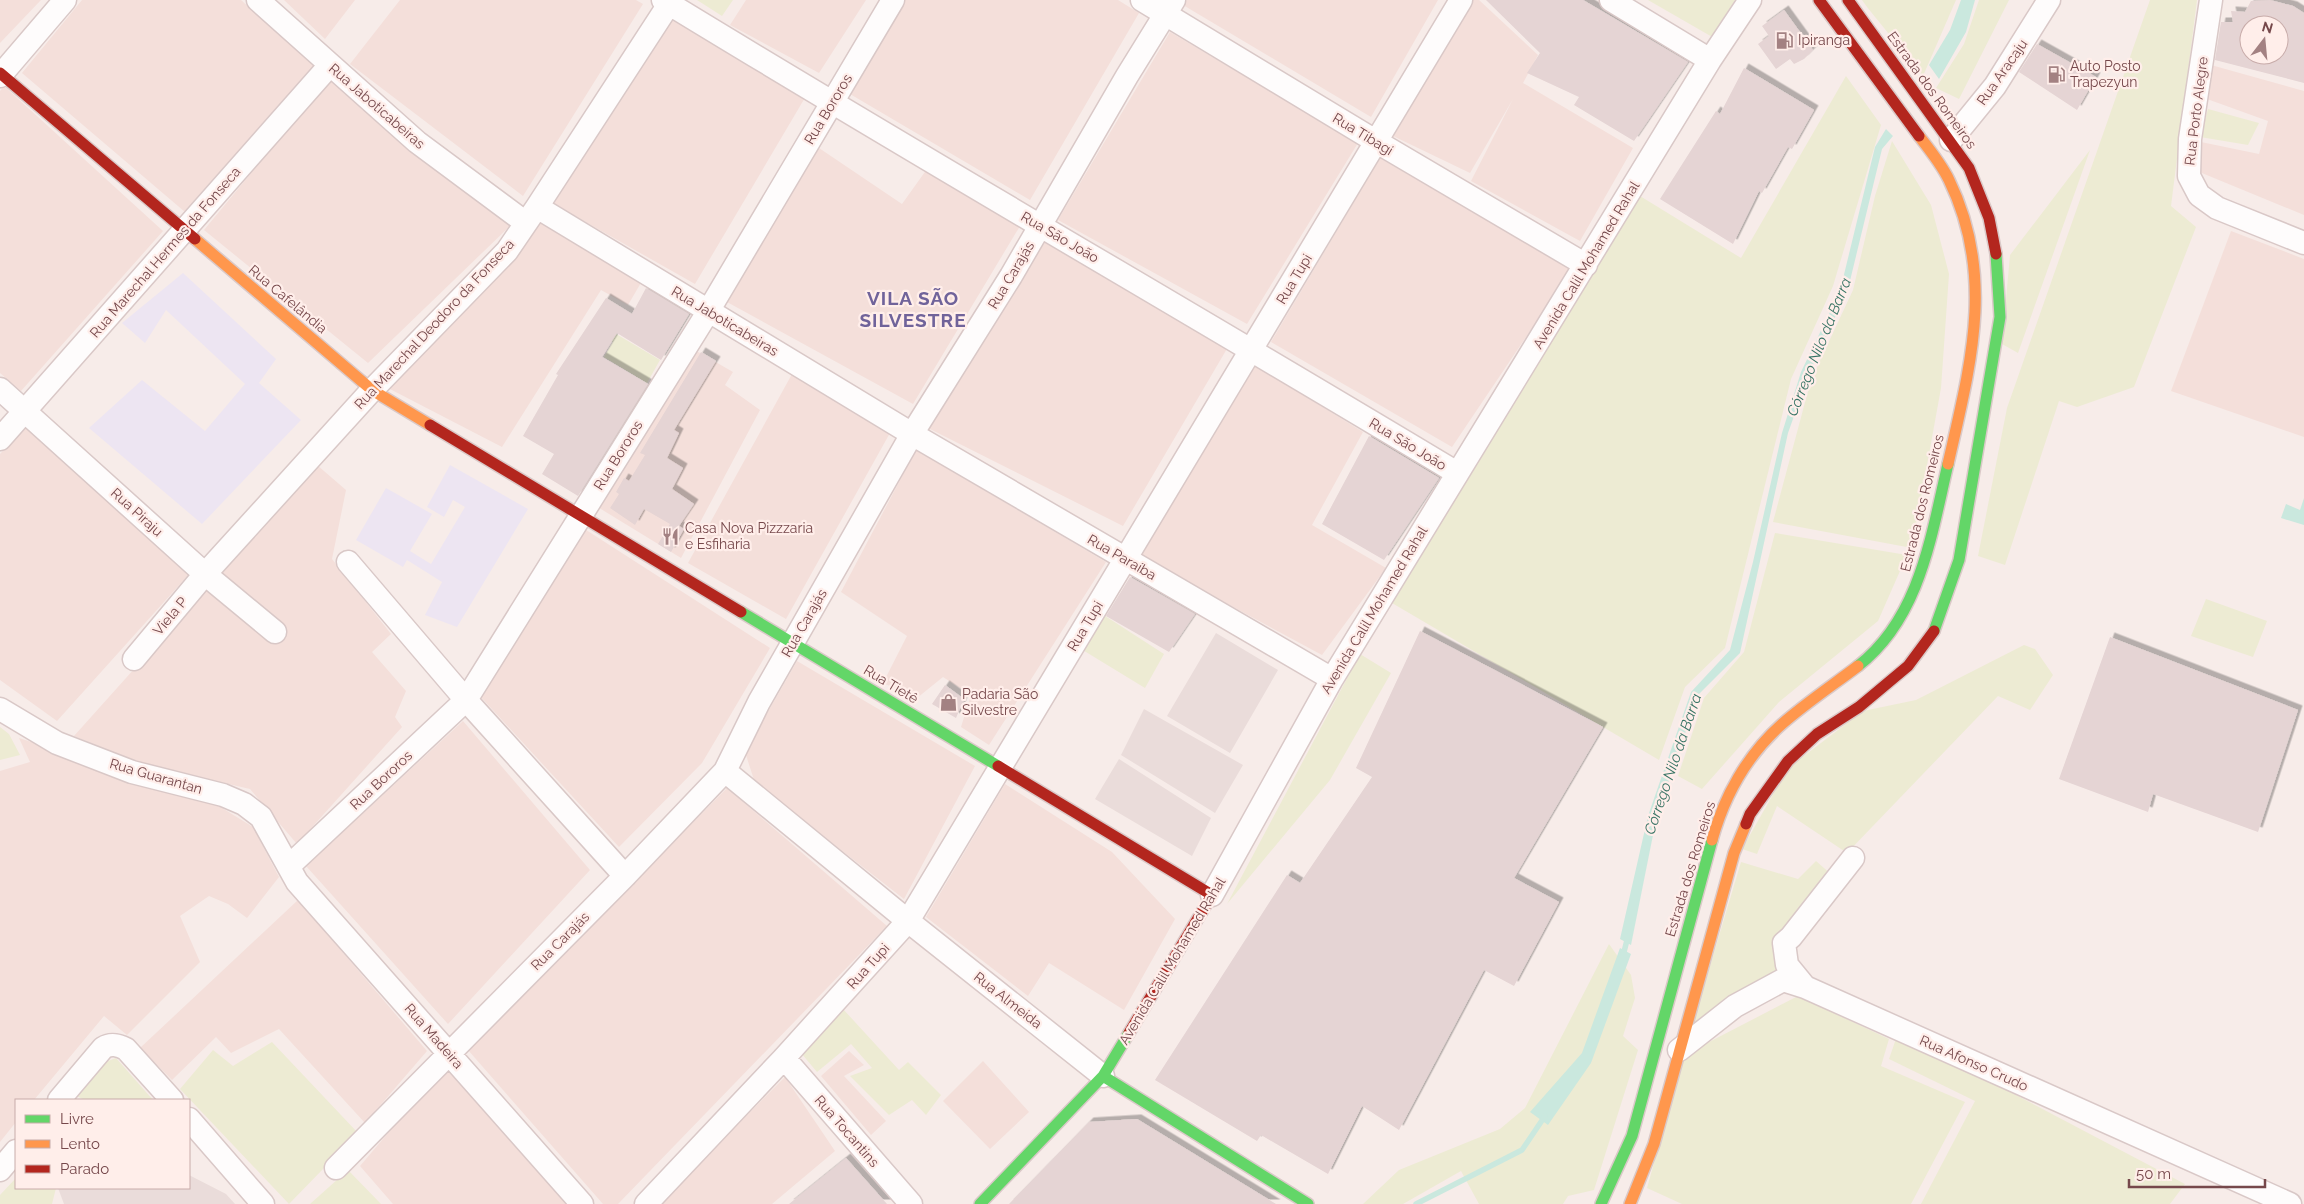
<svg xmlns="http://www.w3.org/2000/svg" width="2304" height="1204" font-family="Raleway,sans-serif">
<defs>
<filter id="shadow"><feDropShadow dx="4.5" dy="-4.5" stdDeviation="0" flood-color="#0004"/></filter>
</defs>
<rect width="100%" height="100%" fill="#f7ece9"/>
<path fill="#f4dfda" d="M 0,0 L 41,0 L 0,43 Z
M 82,0 L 241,0 L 315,67 L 185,212 L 22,73 Z
M 284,0 L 355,0 L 325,39 Z
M 400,0 L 636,0 L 643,4 L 523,196 L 350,64 Z
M 746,0 L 866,0 L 819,73 L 730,25 Z
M 905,0 L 1118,0 L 1139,13 L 1030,200 L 850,94 Z
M 1187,0 L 1438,0 L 1371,117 L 1183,5 Z
M 1472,0 L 1479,0 L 1538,55 L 1523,83 L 1633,148 L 1580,241 L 1471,181 L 1513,99 L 1470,173 L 1393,136 Z
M 672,16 L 806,96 L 695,284 L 552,203 Z
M 1170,32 L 1358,143 L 1247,324 L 1058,220 Z
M 2211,65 L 2304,91 L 2304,215 L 2197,171 L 2201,142 L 2259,154 L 2268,121 L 2207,99 Z
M 329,79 L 511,225 L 368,363 L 204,230 Z
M 4,86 L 163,231 L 21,391 L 0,373 L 0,91 Z
M 819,148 L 902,204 L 927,169 L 1020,226 L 913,404 L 727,302 Z
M 1380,158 L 1571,270 L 1452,447 L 1271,342 Z
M 538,220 L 642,281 L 628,305 L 601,290 L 502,447 L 386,387 Z
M 2231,231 L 2304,259 L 2304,437 L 2171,391 Z
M 1045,242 L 1228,347 L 1123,526 L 926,427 Z
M 693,349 L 733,372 L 725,385 L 760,410 L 681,558 L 596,506 Z
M 1252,363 L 1363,432 L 1312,525 L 1386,568 L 1322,655 L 1137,555 Z
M 792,374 L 890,433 L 786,619 L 688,563 Z
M 25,427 L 191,572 L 57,721 L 0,680 L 0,454 Z
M 916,450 L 1106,562 L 989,745 L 961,727 L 971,695 L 943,677 L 917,698 L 883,683 L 907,636 L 841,592 Z
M 317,465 L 346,490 L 332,559 L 391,634 L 372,652 L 406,691 L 395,717 L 402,727 L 297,844 L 250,789 L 142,764 L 74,736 Z
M 583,528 L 770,648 L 702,763 L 619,847 L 479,695 Z
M 797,661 L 975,766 L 904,899 L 755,783 L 745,752 Z
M 463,721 L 590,870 L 448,1024 L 306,866 Z
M 19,738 L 209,800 L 253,827 L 279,877 L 247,918 L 228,904 L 209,896 L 180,916 L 200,962 L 127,1035 L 104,1016 L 34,1100 L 16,1100 L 16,1122 L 0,1142 L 0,771 L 30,762 Z
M 1005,784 L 1112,852 L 1175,919 L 1124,1010 L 1049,963 L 1028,996 L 926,917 Z
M 727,788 L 887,926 L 618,1204 L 603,1204 L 468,1050 Z
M 298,900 L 427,1051 L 365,1123 L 279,1029 L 231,1053 L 216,1037 L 172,1080 L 140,1048 Z
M 849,1051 L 864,1065 L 844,1076 L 886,1121 L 871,1135 L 821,1076 Z
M 983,1061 L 1029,1112 L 990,1149 L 943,1101 Z
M 446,1065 L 566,1204 L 393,1204 L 360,1166 Z
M 785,1077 L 835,1151 L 772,1204 L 658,1204 Z"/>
<path fill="#eadcda" d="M 1216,633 L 1278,670 L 1230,753 L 1167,716 Z
M 1144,709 L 1243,765 L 1215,813 L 1121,755 Z
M 1119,759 L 1211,818 L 1192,856 L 1095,799 Z
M 189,1175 L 226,1194 L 235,1204 L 64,1204 L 58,1188 L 189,1188 Z"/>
<path fill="#ede5f2" d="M 183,273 L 276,359 L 259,383 L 301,420 L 202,524 L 89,428 L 142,380 L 205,431 L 245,384 L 166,310 L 145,343 L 122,323 Z
M 450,465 L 528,509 L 457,627 L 425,615 L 442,582 L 407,560 L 403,567 L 356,540 L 386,488 L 432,514 L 410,551 L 431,564 L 465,507 L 453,500 L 444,517 L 427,507 Z"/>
<path fill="#edebd3" d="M 697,0 L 733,0 L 722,16 Z
M 1648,0 L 1735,0 L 1714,38 Z
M 1862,0 L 1956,0 L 1923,76 L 1867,7 Z
M 1979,0 L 2009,0 L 1959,99 L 1936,88 L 1964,44 Z
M 2150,0 L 2197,0 L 2171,206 L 2196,227 L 2134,387 L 2077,407 L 2059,401 L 2005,565 L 1978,556 L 2007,408 Z
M 1846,76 L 1881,125 L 1833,286 L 1791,379 L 1725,648 L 1685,687 L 1659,760 L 1392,603 L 1640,196 L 1741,258 Z
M 2208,109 L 2259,123 L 2248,145 L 2200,137 Z
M 1892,141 L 1931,205 L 1949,274 L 1941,388 L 1912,548 L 1773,522 L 1811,380 L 1853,290 L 1875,196 Z
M 2090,150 L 2018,353 L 2002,344 L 2010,255 Z
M 611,331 L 660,360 L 647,383 L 604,357 L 613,342 L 606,338 Z
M 1775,533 L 1907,555 L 1878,621 L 1779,702 L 1702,789 L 1678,776 L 1704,698 L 1744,652 Z
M 2206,599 L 2267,621 L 2253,657 L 2191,636 Z
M 1102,614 L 1164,654 L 1145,688 L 1081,649 Z
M 2024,645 L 2035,649 L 2053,675 L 2030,710 L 1998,696 L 1847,853 L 1777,806 L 1757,854 L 1742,849 L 1788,768 L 1863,711 L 1916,700 Z
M 1360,654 L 1391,673 L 1330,780 L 1227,904 Z
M 0,727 L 9,734 L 20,755 L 0,760 Z
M 1816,861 L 1832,875 L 1778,935 L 1777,974 L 1691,1030 L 1741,862 L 1798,879 Z
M 1609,944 L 1631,975 L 1635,998 L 1623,1036 L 1638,1050 L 1594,1190 L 1568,1196 L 1563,1204 L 1479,1204 L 1461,1171 L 1403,1204 L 1363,1204 L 1399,1170 L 1500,1129 L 1525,1108 Z
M 1798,996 L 1889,1039 L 1881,1066 L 1965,1102 L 1911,1204 L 1682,1204 L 1647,1188 L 1684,1055 Z
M 843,1009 L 899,1070 L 908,1062 L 941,1095 L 926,1115 L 912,1100 L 889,1115 L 850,1076 L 872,1068 L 851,1044 L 817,1072 L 801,1053 Z
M 1898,1033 L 2185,1184 L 2170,1204 L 1921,1204 L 1975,1101 L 1889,1059 Z
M 272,1042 L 358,1133 L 289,1204 L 180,1089 L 213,1050 L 233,1066 Z
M 116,1058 L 153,1100 L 85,1100 L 72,1094 L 108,1061 Z
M 348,1170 L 381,1204 L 310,1204 Z
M 16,1178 L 16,1188 L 56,1188 L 52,1204 L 0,1204 L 0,1195 Z"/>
<path fill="#cae8de" d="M 1961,0 L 1975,0 L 1966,32 L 1939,79 L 1929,65 L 1950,30 Z
M 1886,129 L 1893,136 L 1882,149 L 1848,289 L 1809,374 L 1788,433 L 1740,653 L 1698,695 L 1656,820 L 1631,945 L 1620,939 L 1648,816 L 1691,692 L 1730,650 L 1753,562 L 1782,433 L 1801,372 L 1840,291 L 1875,147 Z
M 2304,498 L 2304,525 L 2281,518 L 2286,504 L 2300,510 Z
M 1620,948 L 1631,954 L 1591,1063 L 1548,1125 L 1530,1112 L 1582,1053 Z"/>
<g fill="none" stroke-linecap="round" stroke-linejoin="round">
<path stroke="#cae8de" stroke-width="5.5" d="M 1623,956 L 1628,936
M 1416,1204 L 1522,1150 L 1545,1116"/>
</g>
<path fill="#e5d4d4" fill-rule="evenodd" filter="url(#shadow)" d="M 1486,0 L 1583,0 L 1688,62 L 1634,141 L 1574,105 L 1579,97 L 1527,73 L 1540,53 Z
M 2270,0 L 2293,6 L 2304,13 L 2304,83 L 2215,60 L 2221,22 L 2233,22 L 2231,11 L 2245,12 L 2251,1 ZM 2249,25 L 2279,25 L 2279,55 L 2249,55 Z
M 1784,10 L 1813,50 L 1804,59 L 1794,64 L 1790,59 L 1776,69 L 1758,44 L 1769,36 L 1762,26 Z
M 2037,44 L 2096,77 L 2077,110 L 2019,72 Z
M 1744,68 L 1814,110 L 1792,149 L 1788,147 L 1762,193 L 1759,191 L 1733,244 L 1660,199 L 1716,111 L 1720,114 Z
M 646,288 L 689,314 L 661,360 L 617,333 L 602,357 L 648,384 L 578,496 L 542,474 L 554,454 L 523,436 L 558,375 L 556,374 L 606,298 L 632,314 Z
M 701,352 L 716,361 L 674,430 L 679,433 L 667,458 L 683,468 L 672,489 L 694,504 L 679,526 L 684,529 L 671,552 L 658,544 L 670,524 L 644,509 L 635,525 L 610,508 L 619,494 L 616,492 L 624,478 L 629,481 L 645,455 L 640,453 Z
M 1369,436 L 1439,478 L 1384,560 L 1322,524 Z
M 1130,577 L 1195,614 L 1169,652 L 1106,616 Z
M 1420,631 L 1603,727 L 1514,878 L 1559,902 L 1514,986 L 1484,970 L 1399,1130 L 1362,1106 L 1328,1174 L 1261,1135 L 1257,1141 L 1155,1080 L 1287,875 L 1300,883 L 1372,777 L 1356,768 Z
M 2110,637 L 2298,710 L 2258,832 L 2153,794 L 2148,812 L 2059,779 Z
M 945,685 L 964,699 L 956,718 L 932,704 Z
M 1137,1119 L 1276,1204 L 1009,1204 L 1089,1122 Z
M 846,1158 L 887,1204 L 789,1204 Z"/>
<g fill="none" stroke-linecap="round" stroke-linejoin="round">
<defs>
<path id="street" d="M 258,0 L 417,142 L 526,223
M 663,0 C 926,161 1193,314 1457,473
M 1142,0 L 1377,142 L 1586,265
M 1611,0 L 1710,60
M 2211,0 L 2190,139 L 2189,176 L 2199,195 L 2217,208 L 2304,243
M 0,76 L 65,0
M 1951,140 L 1995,86 L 2049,0
M 537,207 L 912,434 L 1332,679
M 0,389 L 205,574 L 275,632
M 0,439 L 330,65
M 348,562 L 466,700 L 625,876
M 134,659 L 205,574 L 372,390 L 507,251 L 537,207 L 669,4
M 0,709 L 57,743 L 132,772 L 223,795 L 244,804 L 261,817 L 297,882 L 582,1204
M 725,771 L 908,921 L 1103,1076
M 1853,858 L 1791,937 L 1784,943 L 1787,965 L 1805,987 L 2290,1204
M 289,866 L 466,700 L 703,320 L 893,0
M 1212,895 L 1332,679 L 1710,60 L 1750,0
M 1679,1050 L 1735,1006 L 1783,980 L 1805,987
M 784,1058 L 911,1204
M 59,1100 L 103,1048 C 111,1043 118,1045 126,1049 L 172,1100
M 189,1119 L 263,1204
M 336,1168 L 625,876 L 725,771 L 759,702 L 912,434 L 1011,276 L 1127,76 L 1174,0
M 0,1170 L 16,1151
M 646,1204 L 784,1058 L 908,921 L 1461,0"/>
<path id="fast" d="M 741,612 L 998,766
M 1934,631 L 1959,560 L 2000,317 L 1996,254
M 1858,666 C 1920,618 1931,536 1948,464
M 1103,1076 L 1308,1204
M 980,1204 L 1103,1076 L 1129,1033
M 1601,1204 L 1632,1136 L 1712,840"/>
<path id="slow" d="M 1919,136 C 1930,150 1942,165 1949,180 C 1996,276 1970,367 1948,464
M 195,239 L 372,390 L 430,425
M 1712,840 C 1724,797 1747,755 1782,724 C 1806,703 1833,685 1858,666
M 1630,1204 L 1654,1144 L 1734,853 L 1746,824"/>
<path id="jam" d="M 1819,0 L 1919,136
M 1848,0 L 1969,168 L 1989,218 L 1996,254
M 0,73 L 195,239
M 430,425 L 741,612
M 998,766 L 1212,895 L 1129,1033
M 1746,824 L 1750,814 L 1788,761 L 1817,734 L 1859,707 L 1908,666 L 1934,631"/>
</defs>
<use href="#street" stroke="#d9c8c7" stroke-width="25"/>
<use href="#fast" stroke="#dac9c8" stroke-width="14"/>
<use href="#slow" stroke="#dac9c8" stroke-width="14"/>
<use href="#jam" stroke="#dac9c8" stroke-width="14"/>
<use href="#street" stroke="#fefcfc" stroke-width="22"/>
<use href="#fast" stroke="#63d668" stroke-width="11"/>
<use href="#slow" stroke="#ff974d" stroke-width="11"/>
<use href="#jam" stroke="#b3261e" stroke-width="11"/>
</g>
<defs>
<symbol id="fuel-bare" viewBox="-9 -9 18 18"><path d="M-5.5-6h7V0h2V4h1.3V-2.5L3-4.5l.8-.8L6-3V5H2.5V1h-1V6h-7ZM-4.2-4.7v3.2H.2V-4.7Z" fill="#a38182" stroke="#ffeeea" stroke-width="2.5" paint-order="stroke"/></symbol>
<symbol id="restaurant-bare" viewBox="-9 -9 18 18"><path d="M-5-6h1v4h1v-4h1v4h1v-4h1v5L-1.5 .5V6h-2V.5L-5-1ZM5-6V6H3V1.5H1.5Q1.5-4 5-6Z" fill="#a38182" stroke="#ffeeea" stroke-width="2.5" paint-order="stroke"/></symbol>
<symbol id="shop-bare" viewBox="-9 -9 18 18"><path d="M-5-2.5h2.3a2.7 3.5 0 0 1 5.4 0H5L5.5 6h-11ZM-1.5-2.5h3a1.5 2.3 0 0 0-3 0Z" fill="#a38182" stroke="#ffeeea" stroke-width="2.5" paint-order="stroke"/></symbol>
</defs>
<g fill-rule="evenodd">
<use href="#fuel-bare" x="1772" y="28" width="25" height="25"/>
<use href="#fuel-bare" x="2044" y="62" width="25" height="25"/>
<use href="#restaurant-bare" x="658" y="524" width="25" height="25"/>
<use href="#shop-bare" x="936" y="690" width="25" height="25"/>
</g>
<g text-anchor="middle" stroke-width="4.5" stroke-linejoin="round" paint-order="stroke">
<g font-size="14" fill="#76484b" stroke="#ffeeea" text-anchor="start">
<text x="1798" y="45">Ipiranga</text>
<text x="2070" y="71">Auto Posto<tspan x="2070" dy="16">Trapezyun</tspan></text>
<text x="685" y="533">Casa Nova Pizzzaria<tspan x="685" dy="16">e Esfiharia</tspan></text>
<text x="962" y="699">Padaria São<tspan x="962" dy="16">Silvestre</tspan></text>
</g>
<g font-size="14" fill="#76484b" stroke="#ffeeea">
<text transform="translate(2002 72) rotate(-55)" y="5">Rua Aracaju</text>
<text transform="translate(1932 90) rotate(54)" y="5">Estrada dos Romeiros</text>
<text transform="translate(377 106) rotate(41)" y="5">Rua Jaboticabeiras</text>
<text transform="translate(828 109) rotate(-59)" y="5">Rua Bororos</text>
<text transform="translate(2196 111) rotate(-83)" y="5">Rua Porto Alegre</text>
<text transform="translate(1363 134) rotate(31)" y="5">Rua Tibagi</text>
<text transform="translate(1060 237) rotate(30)" y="5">Rua São João</text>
<text transform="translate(165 252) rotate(-49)" y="5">Rua Marechal Hermes da Fonseca</text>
<text transform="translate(1586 265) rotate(-59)" y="5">Avenida Calil Mohamed Rahal</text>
<text transform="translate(1011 275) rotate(-59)" y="5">Rua Carajás</text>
<text transform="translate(1294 279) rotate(-59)" y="5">Rua Tupi</text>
<text transform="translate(288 299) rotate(40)" y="5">Rua Cafelândia</text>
<text transform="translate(725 321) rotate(31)" y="5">Rua Jaboticabeiras</text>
<text transform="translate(434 324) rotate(-47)" y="5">Rua Marechal Deodoro da Fonseca</text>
<text transform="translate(1408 444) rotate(31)" y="5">Rua São João</text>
<text transform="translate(618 455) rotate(-58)" y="5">Rua Bororos</text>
<text transform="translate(1922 503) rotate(-76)" y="5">Estrada dos Romeiros</text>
<text transform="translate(137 512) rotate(42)" y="5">Rua Piraju</text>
<text transform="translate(1122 557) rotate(30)" y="5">Rua Paraíba</text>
<text transform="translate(1374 610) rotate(-59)" y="5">Avenida Calil Mohamed Rahal</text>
<text transform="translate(170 616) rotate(-50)" y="5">Viela P</text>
<text transform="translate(804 623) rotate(-60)" y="5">Rua Carajás</text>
<text transform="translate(1085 626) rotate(-59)" y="5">Rua Tupi</text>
<text transform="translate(891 684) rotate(31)" y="5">Rua Tietê</text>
<text transform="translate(156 776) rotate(16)" y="5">Rua Guarantan</text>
<text transform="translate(381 780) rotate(-43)" y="5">Rua Bororos</text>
<text transform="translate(1690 869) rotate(-73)" y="5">Estrada dos Romeiros</text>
<text transform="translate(560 941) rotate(-45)" y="5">Rua Carajás</text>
<text transform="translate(1172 961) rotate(-59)" y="5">Avenida Calil Mohamed Rahal</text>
<text transform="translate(868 966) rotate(-48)" y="5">Rua Tupi</text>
<text transform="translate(1008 1000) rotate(38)" y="5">Rua Almeida</text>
<text transform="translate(434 1036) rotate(49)" y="5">Rua Madeira</text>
<text transform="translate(1974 1063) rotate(24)" y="5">Rua Afonso Crudo</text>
<text transform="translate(847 1131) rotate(49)" y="5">Rua Tocantins</text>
</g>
<g font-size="15" font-style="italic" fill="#387465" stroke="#ffeeea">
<text transform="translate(1819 347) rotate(-68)" y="5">Córrego Nilo da Barra</text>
<text transform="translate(1673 764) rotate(-71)" y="5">Córrego Nilo da Barra</text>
</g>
<g font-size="19" font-weight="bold" letter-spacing="1" fill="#70639a" stroke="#ffeeea">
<text x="913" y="305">VILA SÃO<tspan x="913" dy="22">SILVESTRE</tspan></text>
</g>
</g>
<rect x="15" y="1099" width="175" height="90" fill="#ffeeea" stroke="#c8acaa"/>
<rect x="25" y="1115" width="25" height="8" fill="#63d668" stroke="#c8acaa"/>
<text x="60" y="1124" font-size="15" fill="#76484b">Livre</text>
<rect x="25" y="1140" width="25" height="8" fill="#ff974d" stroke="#c8acaa"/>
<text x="60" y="1149" font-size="15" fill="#76484b">Lento</text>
<rect x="25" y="1165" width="25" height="8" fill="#b3261e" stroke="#c8acaa"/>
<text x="60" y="1174" font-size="15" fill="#76484b">Parado</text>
<g transform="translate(2264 40) rotate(16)"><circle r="24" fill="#ffeeea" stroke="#c8acaa"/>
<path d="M0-4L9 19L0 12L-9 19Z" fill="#a38182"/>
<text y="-8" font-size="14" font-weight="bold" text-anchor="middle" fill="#76484b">N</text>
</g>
<path d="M2129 1179v8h136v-8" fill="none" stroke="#76484b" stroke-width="2.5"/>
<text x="2136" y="1179" font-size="15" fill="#76484b" stroke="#ffeeea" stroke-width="4" paint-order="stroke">50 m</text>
</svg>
